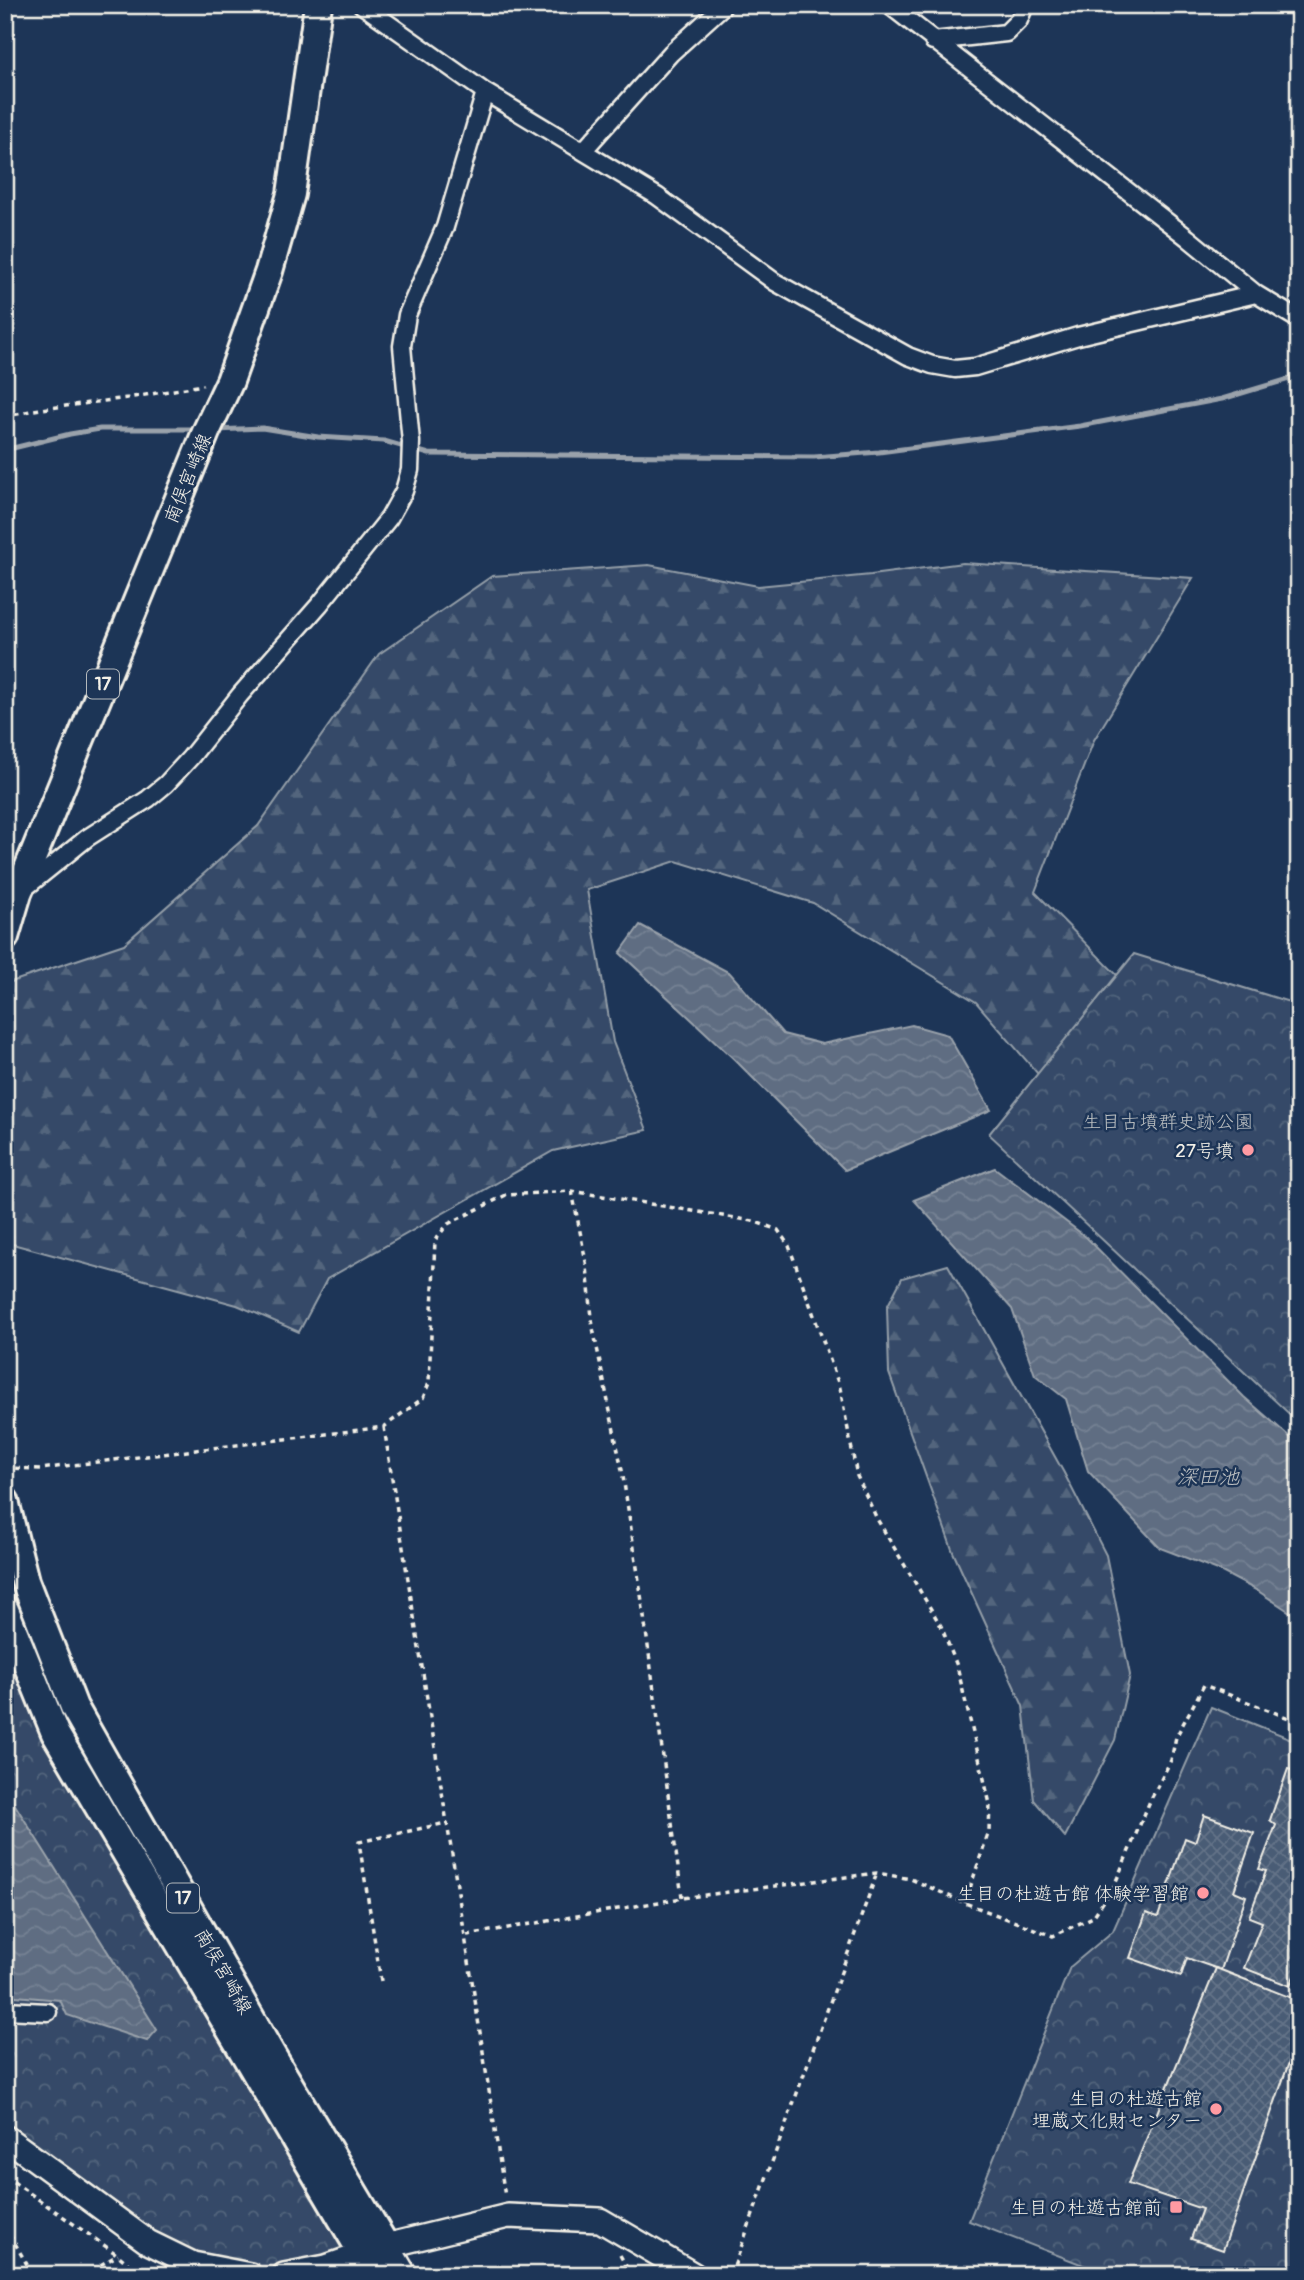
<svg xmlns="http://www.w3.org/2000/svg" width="1304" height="2280" font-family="Pangolin,'Klee One',sans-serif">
<defs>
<pattern id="forest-firs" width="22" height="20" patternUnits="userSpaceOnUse" patternTransform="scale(1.75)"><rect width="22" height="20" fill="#354a67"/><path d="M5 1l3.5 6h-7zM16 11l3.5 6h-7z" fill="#53657d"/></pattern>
<pattern id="park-crowns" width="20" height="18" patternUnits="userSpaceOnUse" patternTransform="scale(1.75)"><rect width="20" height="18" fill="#354a67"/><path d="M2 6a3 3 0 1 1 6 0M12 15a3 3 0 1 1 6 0" fill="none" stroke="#53657d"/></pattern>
<pattern id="water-waves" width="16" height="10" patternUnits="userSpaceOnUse" patternTransform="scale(1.75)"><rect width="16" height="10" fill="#5e6d82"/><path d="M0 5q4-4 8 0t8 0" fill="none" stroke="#768294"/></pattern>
<pattern id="building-cross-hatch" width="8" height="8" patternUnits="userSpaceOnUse" patternTransform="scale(1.75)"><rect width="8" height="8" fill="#485b74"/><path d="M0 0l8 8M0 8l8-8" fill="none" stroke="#637388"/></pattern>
</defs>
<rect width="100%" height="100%" fill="#1d3557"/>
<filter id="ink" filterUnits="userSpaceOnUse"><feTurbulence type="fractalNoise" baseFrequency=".0143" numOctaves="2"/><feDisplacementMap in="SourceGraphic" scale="14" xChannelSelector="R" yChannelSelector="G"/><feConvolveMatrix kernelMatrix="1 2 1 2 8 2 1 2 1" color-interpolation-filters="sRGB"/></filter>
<g filter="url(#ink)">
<path fill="url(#forest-firs)" stroke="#949ea8" stroke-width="2" d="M 963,563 L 1193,578 L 1094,740 L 1035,892 L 1189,1048 L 1224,1290 L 976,1002 L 813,903 L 676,861 L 587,890 L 613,1042 L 647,1130 L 553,1151 L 327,1279 L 299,1332 L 237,1305 L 5,1242 L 5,984 L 124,944 L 258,826 L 379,654 L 492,576 L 649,565 L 758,586 L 871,575 Z
M 948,1265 L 1064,1473 L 1106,1555 L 1130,1675 L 1115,1740 L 1065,1837 L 1034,1800 L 1023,1706 L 953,1552 L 889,1373 L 887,1307 L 902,1278 Z"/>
<path fill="url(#park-crowns)" stroke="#949ea8" stroke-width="2" d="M 1134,954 L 1299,1005 L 1299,1423 L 989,1134 Z
M 5,1610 L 55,1734 L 364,2255 L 284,2275 L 250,2275 L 193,2264 L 5,2137 Z
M 1211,1707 L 1299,1742 L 1299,2275 L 1109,2275 L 969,2221 L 1070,1967 L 1113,1931 Z"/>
<path fill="url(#water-waves)" stroke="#9aa2ab" stroke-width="2" d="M 640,925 L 730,973 L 783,1034 L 822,1044 L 912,1025 L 948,1035 L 991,1110 L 845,1170 L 734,1059 L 620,953 Z
M 995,1168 L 1086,1237 L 1244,1397 L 1299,1445 L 1299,1618 L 1258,1591 L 1218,1570 L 1160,1548 L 1088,1471 L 1066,1399 L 1035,1375 L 1012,1309 L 914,1200 Z
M 5,1789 L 157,2030 L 147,2041 L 67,2015 L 60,2000 L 5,1995 Z"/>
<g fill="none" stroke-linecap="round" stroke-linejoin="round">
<path stroke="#9aa2ab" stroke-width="5" d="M 216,430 L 262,428 L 318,437 L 384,441 L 429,454 L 814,457 L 879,452 L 1080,426 L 1222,399 L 1299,376
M 5,450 L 70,434 L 100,429 L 199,429"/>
</g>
<path fill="url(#building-cross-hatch)" stroke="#f4f1e8" stroke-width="2" d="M 1288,1769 L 1299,1772 L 1299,1964 L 1290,1986 L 1244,1968 L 1262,1922 L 1249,1917 L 1266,1871 L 1259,1869 L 1276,1825 L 1270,1820 Z
M 1204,1815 L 1254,1833 L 1234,1891 L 1246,1896 L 1221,1970 L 1187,1958 L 1181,1976 L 1130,1958 L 1146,1913 L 1158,1917 L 1185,1838 L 1195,1842 Z
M 1216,1968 L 1299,2001 L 1299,2034 L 1223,2250 L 1191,2239 L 1202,2209 L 1128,2184 Z"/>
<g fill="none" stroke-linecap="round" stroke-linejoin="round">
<defs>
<path id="street" d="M 362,5 L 485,92 L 657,196 L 775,282 L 908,356 L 932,365 L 955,369 L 975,367 L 1078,336 L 1256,294
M 889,5 L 1188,238 L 1256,294 L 1299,320
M 933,41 L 1006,33 L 1019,20 L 1025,5
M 583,151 L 671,53 L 724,5
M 20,892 L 87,838 L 148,799 L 166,784 L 190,758 L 240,695 L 320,604 L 389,518 L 404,491 L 410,470 L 411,442 L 402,346 L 407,315 L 445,227 L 485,92
M 5,2010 L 48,2012"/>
<path id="secondary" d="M 5,2137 L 148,2242 L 193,2264 L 250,2275
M 284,2275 L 326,2267 L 386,2246 L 508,2216 L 600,2220 L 694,2275"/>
<path id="primary" d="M 5,937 L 18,893 L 206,432 L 230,381 L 269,271 L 291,194 L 318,5
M 5,1501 L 25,1581 L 74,1707 L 273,2057 L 403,2275
M 5,1610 L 55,1733 L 375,2275"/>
</defs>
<use href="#street" stroke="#f4f1e8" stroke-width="21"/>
<use href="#secondary" stroke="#f4f1e8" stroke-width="28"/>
<use href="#primary" stroke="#f4f1e8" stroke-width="32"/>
<path stroke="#f4f1e8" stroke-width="3.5" stroke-dasharray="5 5" stroke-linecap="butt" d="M 5,417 L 34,410 L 128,398 L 203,385
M 572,1191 L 587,1267 L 593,1328 L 622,1470 L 640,1587 L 682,1897
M 384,1427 C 424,1684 467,1940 505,2197
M 5,1468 L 40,1469 L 384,1427 L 423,1398 L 429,1383 L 435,1240 L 448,1224 L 506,1195 L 572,1191 L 753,1221 L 778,1230 L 789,1246 L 840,1388 L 857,1476 L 877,1519 L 941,1626 L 957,1666 L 990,1804 L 989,1831 L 965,1903
M 467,1935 L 682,1898 L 877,1873 L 911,1879 L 965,1903 L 1053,1936 L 1093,1917 L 1114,1886 L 1150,1801 L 1171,1760 L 1176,1737 L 1204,1685 L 1299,1722
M 381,1981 L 359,1842 L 446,1823
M 5,2176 L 118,2255 L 142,2275
M 5,2226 L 33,2275
M 620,2255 L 631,2275
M 83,2275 L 118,2255
M 731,2275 L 877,1873"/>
<use href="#street" stroke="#1d3557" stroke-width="16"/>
<use href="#secondary" stroke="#1d3557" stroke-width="23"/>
<use href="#primary" stroke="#1d3557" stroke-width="26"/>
</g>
</g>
<g fill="#ff9aa2" stroke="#1d3557" stroke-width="2.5">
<circle cx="1248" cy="1150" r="7"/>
<circle cx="1203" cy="1893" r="7"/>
<circle cx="1216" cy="2109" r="7"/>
<rect x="1169" y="2200" width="14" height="14" rx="3.5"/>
</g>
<g text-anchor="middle" stroke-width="5" stroke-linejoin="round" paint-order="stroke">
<g fill="#1d3557" stroke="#b4b9bc" stroke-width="2">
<rect x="87" y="669.5" width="32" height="29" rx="5"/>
<rect x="167" y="1883.5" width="32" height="29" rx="5"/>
</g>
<g font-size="18" font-weight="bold" fill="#f4f1e8">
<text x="103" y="690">17</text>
<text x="183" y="1904">17</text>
</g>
<g font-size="19" fill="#f4f1e8" stroke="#1d3557">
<text transform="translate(187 478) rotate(-68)" y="7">南俣宮崎線</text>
<text transform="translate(224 1971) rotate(60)" y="7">南俣宮崎線</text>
</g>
<g font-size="19" fill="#bbbfc1" stroke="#1d3557">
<text x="1168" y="1128">生目古墳群史跡公園</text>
</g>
<g font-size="19" fill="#f4f1e8" stroke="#1d3557" text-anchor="end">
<text x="1234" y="1157">27号墳</text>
<text x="1189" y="1900">生目の杜遊古館 体験学習館</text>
<text x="1202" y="2105">生目の杜遊古館<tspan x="1202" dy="22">埋蔵文化財センター</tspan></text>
<text x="1162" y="2214">生目の杜遊古館前</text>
</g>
<g font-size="21" font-style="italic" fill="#c0c3c4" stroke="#1d3557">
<text x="1208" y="1484">深田池</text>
</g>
</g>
<rect width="1304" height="2280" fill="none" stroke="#1d3557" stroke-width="28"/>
<rect x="14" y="14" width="1276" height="2252" fill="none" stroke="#f4f1e8" stroke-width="2.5" filter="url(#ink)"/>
</svg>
